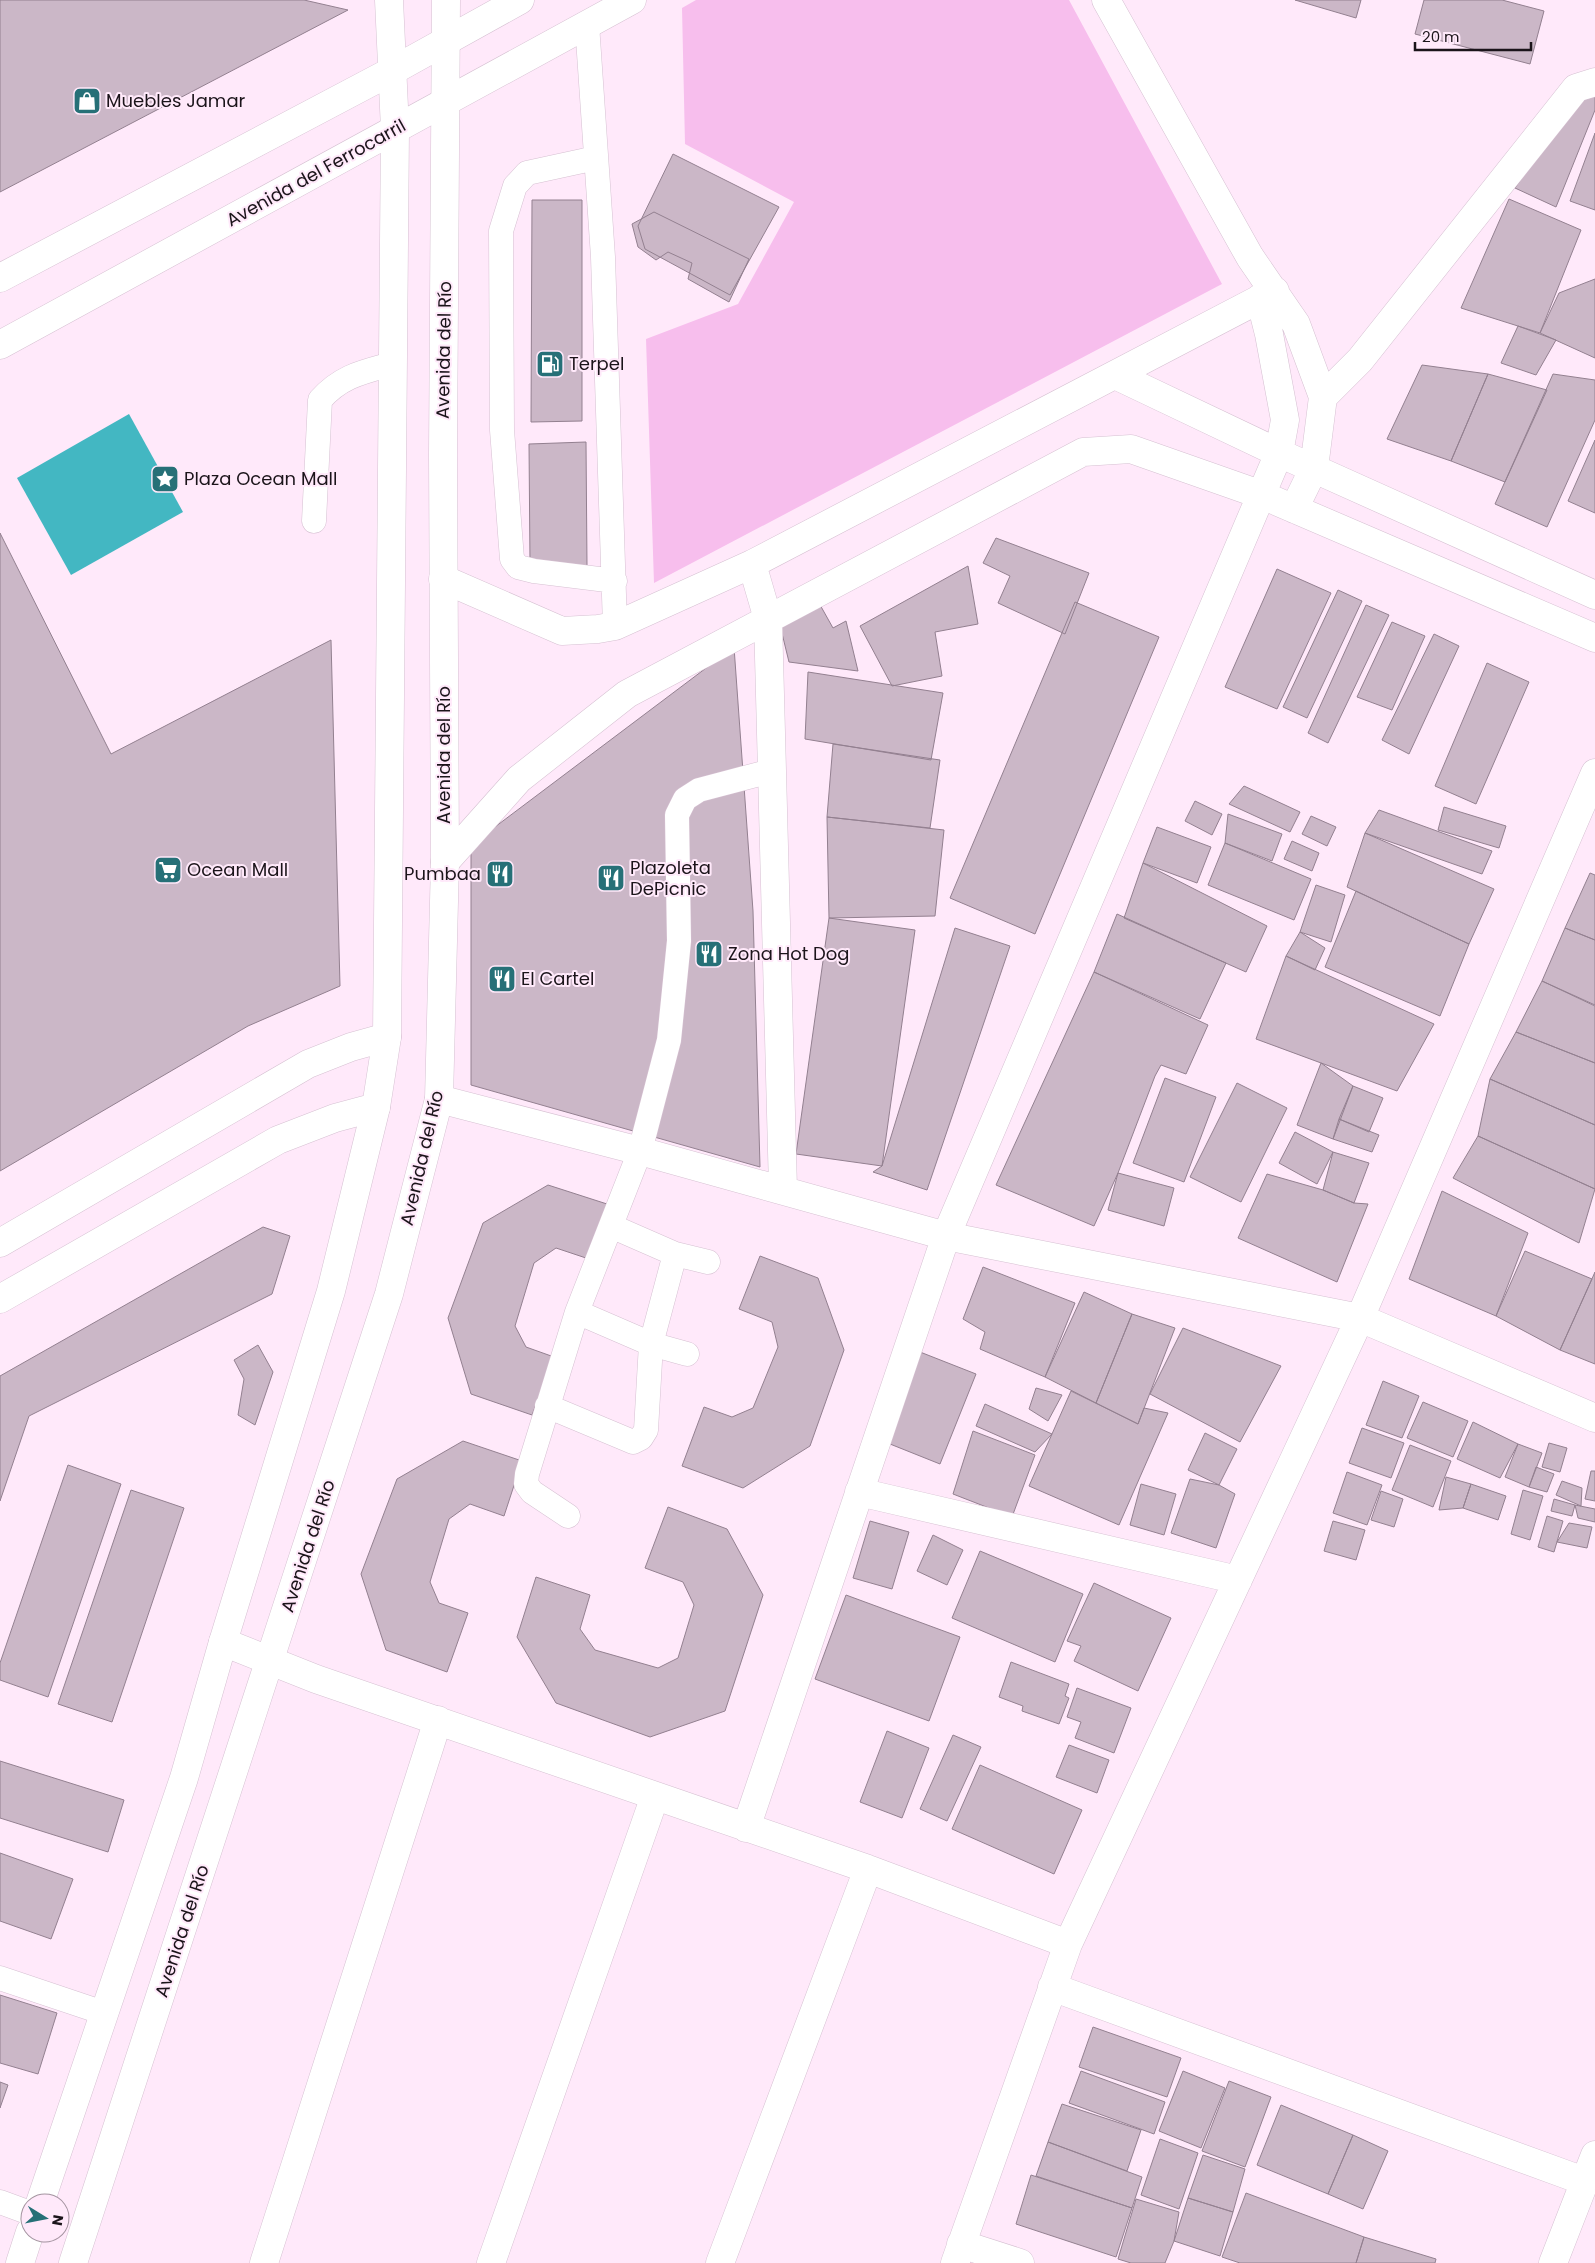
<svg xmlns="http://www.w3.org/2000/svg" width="1595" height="2263" font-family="Poppins,sans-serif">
<rect width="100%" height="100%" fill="#ffe9fa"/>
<path fill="#f7beed" d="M 696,0 L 1069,0 L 1222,284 L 654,583 L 646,339 L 738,304 L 794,202 L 685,144 L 682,8 Z"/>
<path fill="#43b7c2" d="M 129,414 L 183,512 L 71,575 L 17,478 Z"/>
<path fill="#cbb7c7" stroke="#938090" d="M 0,0 L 304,0 L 348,10 L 0,192 Z
M 1295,0 L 1361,0 L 1356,18 Z
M 1424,0 L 1502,0 L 1544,11 L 1530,64 L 1415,34 Z
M 1595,96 L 1595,110 L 1556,207 L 1515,188 L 1572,104 Z
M 1595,133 L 1595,210 L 1570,201 Z
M 673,154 L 779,207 L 730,295 L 645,249 L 638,226 Z
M 1509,199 L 1581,230 L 1540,333 L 1461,308 Z
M 532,200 L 582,200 L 582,421 L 531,422 Z
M 654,212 L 749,259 L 729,302 L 688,279 L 692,263 L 668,252 L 656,260 L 638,247 L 632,224 Z
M 1595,279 L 1595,358 L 1540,333 L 1559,293 Z
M 1518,326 L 1556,340 L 1536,375 L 1501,363 Z
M 1422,365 L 1488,374 L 1451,461 L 1387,439 Z
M 1488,374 L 1547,390 L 1505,482 L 1451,461 Z
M 1553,374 L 1595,380 L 1595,420 L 1547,527 L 1495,504 Z
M 1595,440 L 1595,513 L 1568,501 Z
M 586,442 L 587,566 L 530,563 L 529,444 Z
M 0,533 L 111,754 L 331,640 L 340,986 L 248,1026 L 0,1171 Z
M 996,538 L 1089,573 L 1065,634 L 998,603 L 1010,576 L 983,563 Z
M 968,566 L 978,624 L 935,632 L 942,676 L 892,686 L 860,626 Z
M 1277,569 L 1331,593 L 1277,709 L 1225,687 Z
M 1338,590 L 1362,601 L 1307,718 L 1283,707 Z
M 1075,602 L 1159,637 L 1035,934 L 950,898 Z
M 819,603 L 833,628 L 846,621 L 858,671 L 789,662 L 778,617 Z
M 1366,605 L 1389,615 L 1328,743 L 1308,733 Z
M 1392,622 L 1425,636 L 1392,710 L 1357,697 Z
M 1434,634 L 1459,646 L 1409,754 L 1382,740 Z
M 734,647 L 753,911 L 760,1167 L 471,1085 L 471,845 Z
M 1487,663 L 1529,682 L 1476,804 L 1435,786 Z
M 808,672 L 943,693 L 931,760 L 805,739 Z
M 833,744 L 940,760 L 930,828 L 827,817 Z
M 1244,786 L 1300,812 L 1290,832 L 1229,804 Z
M 1195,801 L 1222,814 L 1212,835 L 1185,821 Z
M 1444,807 L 1506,826 L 1499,848 L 1438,830 Z
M 1379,810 L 1492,851 L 1482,874 L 1365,833 Z
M 1228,814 L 1282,834 L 1272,861 L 1225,843 Z
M 1311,816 L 1336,827 L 1327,846 L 1302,834 Z
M 827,817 L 944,830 L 935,916 L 829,918 Z
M 1157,827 L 1211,847 L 1197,883 L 1143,863 Z
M 1365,833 L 1494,889 L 1469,944 L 1347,887 Z
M 1292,841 L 1319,853 L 1312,871 L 1284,859 Z
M 1225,843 L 1311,879 L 1294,920 L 1208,885 Z
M 1143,863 L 1267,926 L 1246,972 L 1124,918 Z
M 1590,873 L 1595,875 L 1595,940 L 1565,928 Z
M 1316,885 L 1345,895 L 1331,942 L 1300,932 Z
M 1356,891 L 1469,944 L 1440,1016 L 1325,967 Z
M 1117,914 L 1226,963 L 1200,1019 L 1094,972 Z
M 829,918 L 915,930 L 882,1166 L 796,1154 Z
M 955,928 L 1010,946 L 927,1190 L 873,1172 L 882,1166 Z
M 1565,928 L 1595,940 L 1595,1005 L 1542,981 Z
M 1300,932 L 1325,948 L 1315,970 L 1286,956 Z
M 1286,956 L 1434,1024 L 1397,1091 L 1256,1039 Z
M 1094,972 L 1208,1025 L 1186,1074 L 1161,1065 L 1155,1076 L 1118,1173 L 1094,1226 L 996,1185 Z
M 1542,981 L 1595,1006 L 1595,1063 L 1516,1032 Z
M 1516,1032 L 1595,1063 L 1595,1125 L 1490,1079 Z
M 1321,1063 L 1353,1086 L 1333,1139 L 1297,1125 Z
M 1165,1078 L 1216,1097 L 1184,1182 L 1133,1163 Z
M 1490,1079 L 1595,1125 L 1595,1189 L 1478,1136 Z
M 1237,1083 L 1287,1108 L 1241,1202 L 1190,1177 Z
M 1353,1086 L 1383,1098 L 1369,1132 L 1339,1119 Z
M 1339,1119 L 1379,1135 L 1372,1152 L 1333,1139 Z
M 1295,1132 L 1333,1152 L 1317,1184 L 1279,1163 Z
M 1478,1136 L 1595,1189 L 1579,1243 L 1453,1178 Z
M 1333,1152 L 1369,1163 L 1354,1203 L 1323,1190 Z
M 1118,1173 L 1174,1188 L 1164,1226 L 1108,1210 Z
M 1267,1174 L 1323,1190 L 1354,1203 L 1368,1204 L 1337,1282 L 1238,1238 Z
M 548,1185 L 607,1204 L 589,1259 L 556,1248 L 534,1263 L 515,1326 L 526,1347 L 554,1357 L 532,1415 L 471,1394 L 448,1318 L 483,1223 Z
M 1442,1191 L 1528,1233 L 1496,1316 L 1409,1279 Z
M 263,1227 L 290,1236 L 272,1294 L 29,1416 L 0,1501 L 0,1376 Z
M 1525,1251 L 1592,1279 L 1560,1350 L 1496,1316 Z
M 760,1256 L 818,1278 L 844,1350 L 810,1446 L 743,1488 L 682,1466 L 704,1407 L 732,1417 L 753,1408 L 778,1347 L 772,1322 L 739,1309 Z
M 983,1267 L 1075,1303 L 1045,1377 L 980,1349 L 985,1332 L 963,1319 Z
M 1595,1272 L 1595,1364 L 1560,1350 Z
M 1084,1292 L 1132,1314 L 1096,1403 L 1045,1377 Z
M 1132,1314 L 1175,1328 L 1138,1424 L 1096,1403 Z
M 1183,1328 L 1281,1366 L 1240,1442 L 1150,1394 Z
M 258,1345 L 273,1372 L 255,1425 L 238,1415 L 244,1379 L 234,1360 Z
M 920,1352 L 976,1374 L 940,1464 L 885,1442 Z
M 1383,1381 L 1419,1396 L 1402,1438 L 1366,1425 Z
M 1036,1388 L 1062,1395 L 1048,1421 L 1029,1409 Z
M 1071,1391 L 1138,1424 L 1144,1408 L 1168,1413 L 1119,1525 L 1029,1486 Z
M 1423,1402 L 1468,1421 L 1453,1457 L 1407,1438 Z
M 985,1404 L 1052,1434 L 1035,1452 L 976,1426 Z
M 1473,1422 L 1518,1444 L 1500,1478 L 1457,1459 Z
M 1362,1428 L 1404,1443 L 1391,1478 L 1349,1463 Z
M 973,1431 L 1035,1455 L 1012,1517 L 953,1494 Z
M 1205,1433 L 1237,1449 L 1219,1485 L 1188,1470 Z
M 463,1441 L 522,1461 L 504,1516 L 470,1504 L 449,1519 L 430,1582 L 439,1603 L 468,1613 L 447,1672 L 386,1650 L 361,1574 L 397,1479 Z
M 1549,1443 L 1567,1448 L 1560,1472 L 1542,1467 Z
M 1518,1444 L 1542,1453 L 1529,1487 L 1505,1477 Z
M 1410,1445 L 1451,1461 L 1433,1507 L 1392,1490 Z
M 68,1465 L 121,1484 L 48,1697 L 0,1680 L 0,1663 Z
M 1536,1467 L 1554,1474 L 1547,1492 L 1529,1487 Z
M 1591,1471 L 1595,1471 L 1595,1501 L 1585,1499 Z
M 1347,1472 L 1382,1485 L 1367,1525 L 1333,1513 Z
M 1446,1477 L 1471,1484 L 1463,1508 L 1439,1510 Z
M 1190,1479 L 1219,1485 L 1235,1494 L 1216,1548 L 1171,1533 Z
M 1562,1481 L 1582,1488 L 1581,1506 L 1556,1495 Z
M 1141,1484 L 1176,1494 L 1164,1535 L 1130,1525 Z
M 1471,1484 L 1506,1496 L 1498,1520 L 1463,1508 Z
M 131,1490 L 184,1508 L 112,1722 L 58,1704 Z
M 1523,1490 L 1543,1496 L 1530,1540 L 1511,1534 Z
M 1381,1491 L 1403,1499 L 1394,1527 L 1371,1520 Z
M 1554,1499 L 1575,1505 L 1572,1516 L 1551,1511 Z
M 1575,1505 L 1595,1509 L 1595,1522 L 1578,1518 Z
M 668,1507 L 727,1529 L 763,1595 L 725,1711 L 650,1737 L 556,1703 L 517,1637 L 536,1577 L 590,1595 L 580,1629 L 595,1650 L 658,1668 L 678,1658 L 694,1605 L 683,1582 L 645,1568 Z
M 1547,1516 L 1563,1521 L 1554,1552 L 1538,1547 Z
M 870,1521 L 909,1532 L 892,1589 L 853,1578 Z
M 1333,1521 L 1365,1530 L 1356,1560 L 1324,1551 Z
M 1569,1523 L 1592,1527 L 1587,1548 L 1557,1542 Z
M 933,1535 L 963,1550 L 947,1585 L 917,1571 Z
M 980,1551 L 1083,1594 L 1055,1662 L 952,1618 Z
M 1094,1583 L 1171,1618 L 1138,1691 L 1074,1661 L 1081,1646 L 1067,1641 Z
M 846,1595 L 960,1637 L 929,1721 L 815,1679 Z
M 1011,1662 L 1069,1684 L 1065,1696 L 1069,1698 L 1059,1724 L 1022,1711 L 1023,1706 L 999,1697 Z
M 1077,1688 L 1131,1708 L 1114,1753 L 1075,1738 L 1081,1722 L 1067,1717 Z
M 887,1731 L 929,1748 L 902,1818 L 860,1802 Z
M 953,1735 L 981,1747 L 947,1821 L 920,1809 Z
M 1069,1745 L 1109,1760 L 1097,1793 L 1056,1777 Z
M 0,1761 L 124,1800 L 108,1852 L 0,1818 Z
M 980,1765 L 1082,1810 L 1054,1874 L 952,1829 Z
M 0,1853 L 73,1879 L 51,1939 L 0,1921 Z
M 0,1995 L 57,2013 L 38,2074 L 0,2063 Z
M 1093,2027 L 1181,2058 L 1167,2097 L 1079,2067 Z
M 1081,2071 L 1165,2102 L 1154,2134 L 1069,2103 Z
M 1183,2071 L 1225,2088 L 1201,2148 L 1159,2131 Z
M 1229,2081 L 1271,2097 L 1245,2167 L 1202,2151 Z
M 0,2082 L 8,2085 L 0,2108 Z
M 1062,2104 L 1141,2130 L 1127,2171 L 1048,2142 Z
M 1281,2105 L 1353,2135 L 1328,2194 L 1257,2165 Z
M 1353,2135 L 1388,2151 L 1363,2209 L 1328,2194 Z
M 1160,2139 L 1198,2153 L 1179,2209 L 1141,2195 Z
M 1048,2142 L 1142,2177 L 1132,2208 L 1036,2176 Z
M 1203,2155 L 1245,2169 L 1233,2212 L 1188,2198 Z
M 1031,2175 L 1132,2208 L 1116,2257 L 1016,2224 Z
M 1246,2193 L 1364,2237 L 1356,2263 L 1240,2263 L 1222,2257 Z
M 1188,2198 L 1233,2212 L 1220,2256 L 1174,2241 Z
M 1136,2199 L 1179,2212 L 1174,2241 L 1165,2263 L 1131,2263 L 1118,2259 Z
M 1364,2237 L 1436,2259 L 1435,2263 L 1356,2263 Z"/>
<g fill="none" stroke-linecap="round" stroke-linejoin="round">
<defs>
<path id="lane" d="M 587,24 L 603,257 L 615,626
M 596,158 L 527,173 L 515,186 L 501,231 L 502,430 L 512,559 L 518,567 L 534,571 L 615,581
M 314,521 L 320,400 C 341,376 363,372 392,364
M 611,1226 L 675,1254 L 708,1262
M 577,1312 L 651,1344 L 687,1354
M 547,1406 L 633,1442 L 641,1438 L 646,1430 L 651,1344 L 675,1254
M 568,1516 L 532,1492 L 526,1484 L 527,1474 L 577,1312 L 640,1151 L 669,1040 L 679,941 L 677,815 L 685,799 L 699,790 L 771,771
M 0,1978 L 104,2013
M 0,2202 L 30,2213"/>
<path id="street" d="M 1106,0 L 1250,257 L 1296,324 L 1323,397 L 1314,468 L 1294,509
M 1115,375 L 1279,453 L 1595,595
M 1323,397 L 1360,360 L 1576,88 L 1595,82
M 752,564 L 768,619 L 783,1189
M 443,579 L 562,631 L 598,629 L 615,626 L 752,564 L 1275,291
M 445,862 L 519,779 L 627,694 L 1083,452 L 1131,449 L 1262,495 L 1595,638
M 439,1099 L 640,1151 L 946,1236 L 1360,1318 L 1595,1418
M 0,1243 L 308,1064 L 351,1047 L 387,1037
M 0,1299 L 278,1140 L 335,1118 L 376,1107
M 859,1492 L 1238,1580
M 223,1642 L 316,1679 L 868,1869 L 1068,1944
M 746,1828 L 946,1236 L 1279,453 L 1285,420 L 1269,334 L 1260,298
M 1052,1987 L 1584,2181
M 961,2244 L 1020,2263
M 264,2263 L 438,1720
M 491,2263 L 655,1796
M 720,2263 L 868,1869
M 955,2263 L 1068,1944 L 1360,1318 L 1595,773
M 1553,2263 L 1595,2155"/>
<path id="secondary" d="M 40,2203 L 184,1778 L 223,1642 L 331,1291 L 376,1107 L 387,1037 L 395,129 L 389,0
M 20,2263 L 30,2232
M 73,2263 L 389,1294 L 439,1099 L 445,862 L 443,455 L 446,0"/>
<path id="primary" d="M 0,278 L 392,71 L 520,0
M 0,345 L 632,0"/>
</defs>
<use href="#lane" stroke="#d6c1d2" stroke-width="25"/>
<use href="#street" stroke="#d6c1d2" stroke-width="29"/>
<use href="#secondary" stroke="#d6c1d2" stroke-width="29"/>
<use href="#primary" stroke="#d6c1d2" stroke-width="29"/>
<use href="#lane" stroke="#fff" stroke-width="24"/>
<use href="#street" stroke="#fff" stroke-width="28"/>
<use href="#secondary" stroke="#fff" stroke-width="28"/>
<use href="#primary" stroke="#fff" stroke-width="28"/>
</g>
<defs>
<symbol id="shop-square" viewBox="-11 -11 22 22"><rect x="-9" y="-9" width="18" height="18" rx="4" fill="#267077" stroke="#ffe9fa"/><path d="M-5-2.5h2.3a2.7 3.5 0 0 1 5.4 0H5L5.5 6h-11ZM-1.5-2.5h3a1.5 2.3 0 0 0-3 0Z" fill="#fff"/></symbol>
<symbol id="fuel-square" viewBox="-11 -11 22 22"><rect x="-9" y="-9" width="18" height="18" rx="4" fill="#267077" stroke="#ffe9fa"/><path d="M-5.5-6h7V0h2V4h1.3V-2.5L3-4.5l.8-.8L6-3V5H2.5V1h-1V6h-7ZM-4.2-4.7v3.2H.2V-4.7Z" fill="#fff"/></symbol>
<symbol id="sight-square" viewBox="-11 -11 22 22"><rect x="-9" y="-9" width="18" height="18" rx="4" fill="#267077" stroke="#ffe9fa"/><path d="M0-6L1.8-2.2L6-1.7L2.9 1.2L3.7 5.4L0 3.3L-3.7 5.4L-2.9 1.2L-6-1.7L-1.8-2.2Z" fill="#fff"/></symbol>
<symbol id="supermarket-square" viewBox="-11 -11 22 22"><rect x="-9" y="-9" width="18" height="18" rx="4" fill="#267077" stroke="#ffe9fa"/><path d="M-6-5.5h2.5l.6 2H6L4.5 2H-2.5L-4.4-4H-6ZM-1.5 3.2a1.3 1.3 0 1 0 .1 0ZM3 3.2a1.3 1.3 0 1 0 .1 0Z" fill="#fff"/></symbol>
<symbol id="restaurant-square" viewBox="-11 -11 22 22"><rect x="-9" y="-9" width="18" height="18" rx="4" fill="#267077" stroke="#ffe9fa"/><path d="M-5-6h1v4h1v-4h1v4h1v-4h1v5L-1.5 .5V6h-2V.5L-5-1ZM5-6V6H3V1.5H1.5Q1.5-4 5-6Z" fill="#fff"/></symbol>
</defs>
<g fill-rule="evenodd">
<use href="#shop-square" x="71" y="85" width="32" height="32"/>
<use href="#fuel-square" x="534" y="348" width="32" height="32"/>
<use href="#sight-square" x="149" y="463" width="32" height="32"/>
<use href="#supermarket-square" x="152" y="854" width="32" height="32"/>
<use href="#restaurant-square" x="484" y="858" width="32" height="32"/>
<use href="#restaurant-square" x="595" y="862" width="32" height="32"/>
<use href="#restaurant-square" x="693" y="938" width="32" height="32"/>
<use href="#restaurant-square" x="486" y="963" width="32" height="32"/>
</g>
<g text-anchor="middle" stroke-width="4" stroke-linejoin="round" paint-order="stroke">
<g font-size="18" fill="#1b141a" stroke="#ffe9fa" text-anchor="start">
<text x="106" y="107">Muebles Jamar</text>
<text x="569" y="370">Terpel</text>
<text x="184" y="485">Plaza Ocean Mall</text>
<text x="630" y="874">Plazoleta<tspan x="630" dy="21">DePicnic</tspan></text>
<text x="187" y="876">Ocean Mall</text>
<text x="481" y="880" text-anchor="end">Pumbaa</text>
<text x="728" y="960">Zona Hot Dog</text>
<text x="521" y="985">El Cartel</text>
</g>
<g font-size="18" fill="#1b141a" stroke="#ffe9fa">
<text transform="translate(316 173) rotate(-29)" y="6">Avenida del Ferrocarril</text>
<text transform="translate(444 350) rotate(-89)" y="6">Avenida del Río</text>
<text transform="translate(444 755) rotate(-90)" y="6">Avenida del Río</text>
<text transform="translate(422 1158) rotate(-77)" y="6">Avenida del Río</text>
<text transform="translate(308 1546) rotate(-72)" y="6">Avenida del Río</text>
<text transform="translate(182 1931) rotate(-72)" y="6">Avenida del Río</text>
</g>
</g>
<g transform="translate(45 2218) rotate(100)"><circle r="24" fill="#ffe9fa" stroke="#a494a0"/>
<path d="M0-4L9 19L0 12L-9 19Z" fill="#267077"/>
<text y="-8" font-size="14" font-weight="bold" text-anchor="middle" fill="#1b141a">N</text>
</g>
<path d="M1415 42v8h116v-8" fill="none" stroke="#1b141a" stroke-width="2.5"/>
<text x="1422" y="42" font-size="15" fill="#1b141a" stroke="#ffe9fa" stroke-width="4" paint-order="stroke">20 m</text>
</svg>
